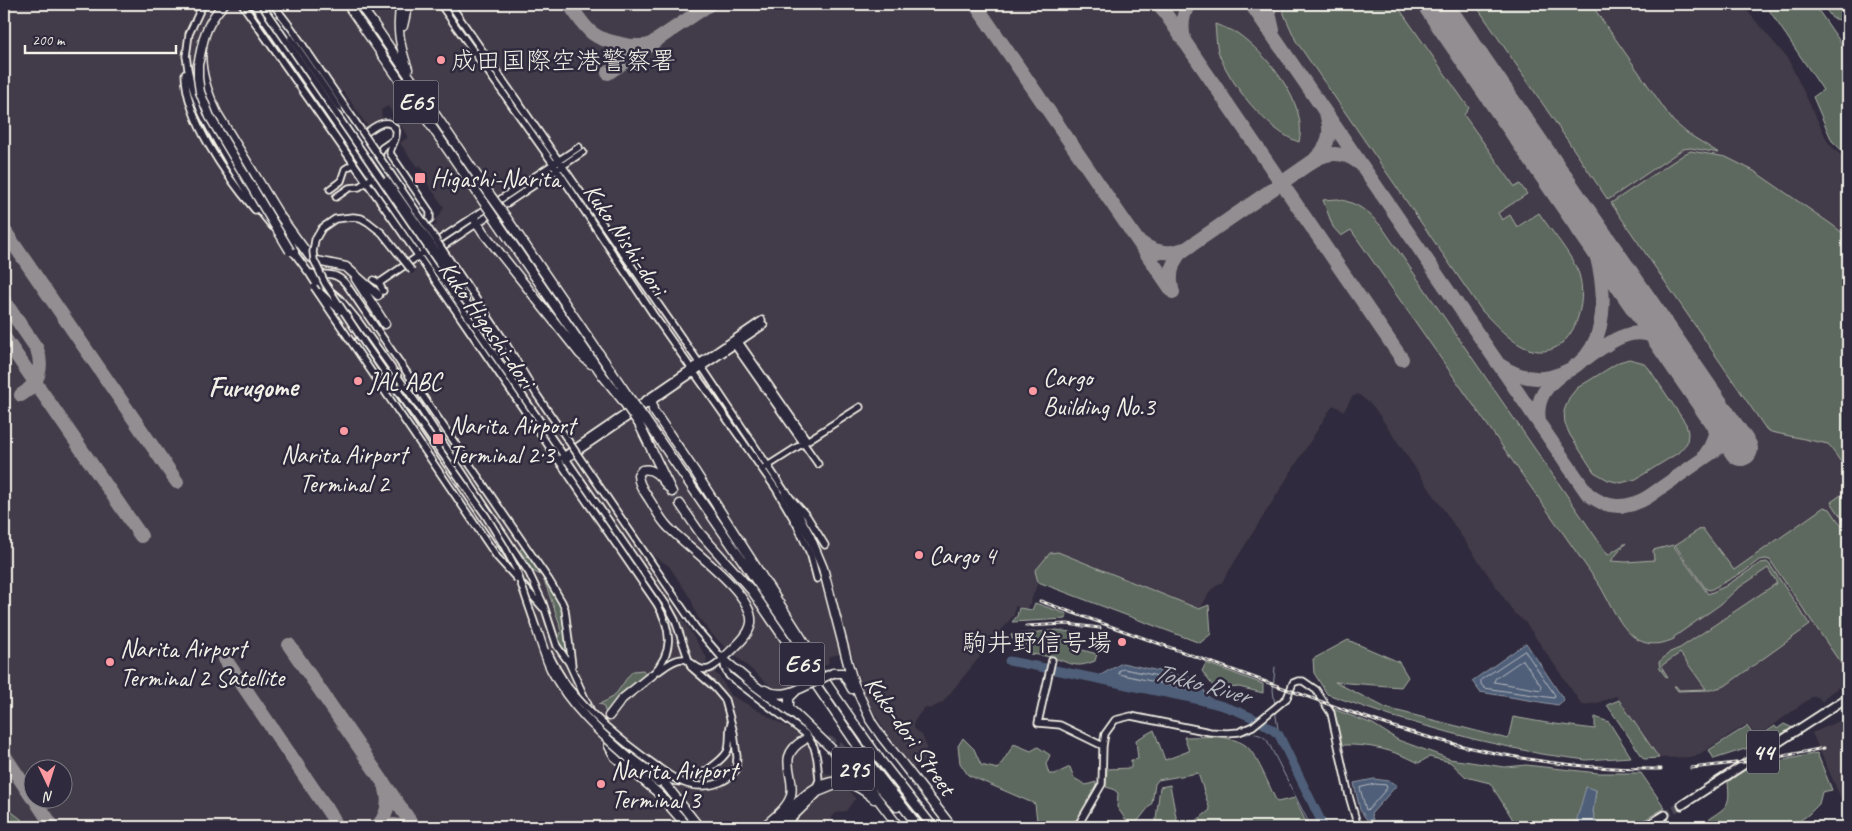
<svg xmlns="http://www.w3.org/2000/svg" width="1852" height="831" font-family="Caveat,'Klee One',sans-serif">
<rect width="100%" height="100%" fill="#2f2a3d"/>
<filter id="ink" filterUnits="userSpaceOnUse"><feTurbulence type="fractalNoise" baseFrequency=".02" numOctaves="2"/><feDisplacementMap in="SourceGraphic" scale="10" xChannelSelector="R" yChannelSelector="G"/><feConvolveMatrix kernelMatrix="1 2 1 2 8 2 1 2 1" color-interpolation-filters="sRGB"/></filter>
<g filter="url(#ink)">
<path fill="#433b48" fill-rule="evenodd" d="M 4,4 L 1748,4 L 1744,7 L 1788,59 L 1829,144 L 1848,162 L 1848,700 L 1839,687 L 1829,694 L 1822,702 L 1818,697 L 1812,697 L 1757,737 L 1747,724 L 1695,757 L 1659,758 L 1616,696 L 1597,703 L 1582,705 L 1525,622 L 1514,613 L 1373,406 L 1358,394 L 1352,397 L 1344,411 L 1333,405 L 1222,582 L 1211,590 L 1200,609 L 1058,552 L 1050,553 L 1035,571 L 1038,582 L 1028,609 L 1015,606 L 1014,615 L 942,703 L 929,709 L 925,707 L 914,721 L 914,728 L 922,735 L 926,746 L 926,757 L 929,758 L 918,766 L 913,767 L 887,734 L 865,697 L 851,651 L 828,657 L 829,663 L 798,683 L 782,689 L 773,688 L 725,647 L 711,633 L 697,616 L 691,599 L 669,566 L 652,555 L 645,560 L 707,658 L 706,665 L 719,676 L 731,695 L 803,736 L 811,751 L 813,766 L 822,772 L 840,776 L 856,800 L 854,800 L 846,811 L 836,813 L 824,826 L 821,824 L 819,827 L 4,827 ZM 341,92 L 344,92 L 368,127 L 382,117 L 381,110 L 388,106 L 408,137 L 400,143 L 417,167 L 420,165 L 429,179 L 426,182 L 444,207 L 440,215 L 435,220 L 437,224 L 418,237 L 332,111 ZM 32,768 L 62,768 L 62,798 L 32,798 Z
M 1848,717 L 1848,814 L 1812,733 Z"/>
<path fill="#5d695f" stroke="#a8ada4" d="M 1283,4 L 1396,4 L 1469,108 L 1464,115 L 1515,187 L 1520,184 L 1527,194 L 1498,213 L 1502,220 L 1510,215 L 1517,227 L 1539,213 C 1551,231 1571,253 1579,274 C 1588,302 1574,354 1538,351 C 1516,349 1497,326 1482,311 L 1296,41 L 1284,14 Z
M 1475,4 L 1591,4 L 1673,121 L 1687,133 L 1719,153 L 1691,148 L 1683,149 L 1608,200 Z
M 1765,4 L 1814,4 L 1848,53 L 1848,156 L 1832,141 L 1813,97 L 1823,90 Z
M 1822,4 L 1848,4 L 1848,8 L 1839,20 L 1832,18 Z
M 1215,24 C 1222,27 1230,29 1237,33 C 1266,53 1309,104 1299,142 C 1268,132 1228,82 1218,51 C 1216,43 1216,33 1215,24 Z
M 1691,151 L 1726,157 L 1754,171 L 1831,224 L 1848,237 L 1848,472 L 1828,444 L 1771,432 L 1766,429 L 1611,203 L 1686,153 Z
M 1338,199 C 1360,204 1367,211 1382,227 L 1608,555 L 1626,543 L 1611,561 L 1626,562 L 1654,560 L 1653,550 L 1673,545 L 1708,594 L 1724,587 L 1761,563 L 1767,562 L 1770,565 L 1810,625 L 1725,686 L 1711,690 L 1678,691 L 1674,686 L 1676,686 L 1679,690 L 1706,689 L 1680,653 L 1661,666 L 1668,677 L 1666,677 L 1660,669 L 1659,662 L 1670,652 L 1680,648 L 1777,583 L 1768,568 L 1737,589 L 1721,604 L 1674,637 L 1674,639 C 1631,658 1618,617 1600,586 L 1351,230 L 1341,236 L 1333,227 L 1323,200 Z
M 1629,359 L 1641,362 L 1648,367 L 1686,424 L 1688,433 L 1687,443 L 1678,453 L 1636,479 L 1621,483 L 1608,480 L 1594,472 L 1570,435 L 1565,424 L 1564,411 L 1569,398 L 1577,388 L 1619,362 Z
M 1848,490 L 1848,523 L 1846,524 L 1831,502 Z
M 1824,507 L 1830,509 L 1848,535 L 1848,674 L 1770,560 L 1766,559 L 1759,560 L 1745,571 L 1710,590 L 1706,589 L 1675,545 L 1702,528 L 1734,570 Z
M 523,547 L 561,602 L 565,618 L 567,654 L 559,643 L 558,640 L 561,633 L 559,622 L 547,588 L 542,576 L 533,571 L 520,550 Z
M 1058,552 L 1199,609 L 1209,605 L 1211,634 L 1200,643 L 1038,582 L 1035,571 L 1050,553 Z
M 1035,603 L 1067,614 L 1066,619 L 1012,622 L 1017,616 L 1019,608 L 1032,610 Z
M 1057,630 L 1076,633 L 1079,649 L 1097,654 L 1095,661 C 1078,668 1074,665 1057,659 C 1049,656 1039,655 1030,654 L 1029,646 L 1011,638 L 1011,635 Z
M 1348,640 L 1399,662 L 1408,677 L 1401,687 L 1335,682 L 1386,708 L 1508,739 L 1513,717 L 1547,723 L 1595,729 L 1595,717 L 1609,722 L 1631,757 L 1586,760 L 1541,754 L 1473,739 L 1390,716 L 1327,694 L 1314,673 L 1313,659 Z
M 1206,663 L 1263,684 L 1263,693 L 1239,687 L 1227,688 L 1213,686 L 1202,671 Z
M 643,670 L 647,675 L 621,695 L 606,714 L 603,705 L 598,704 C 619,698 620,684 633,671 Z
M 1619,700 L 1659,758 L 1644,759 L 1607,705 Z
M 1333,709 L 1373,724 L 1398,740 L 1450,759 L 1504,767 L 1526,765 L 1598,773 L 1641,773 L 1665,808 L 1632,827 L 1597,827 L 1593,812 L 1596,790 L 1575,826 L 1514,827 L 1512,818 L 1490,783 L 1466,777 L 1450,762 L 1429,757 L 1419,763 C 1393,750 1370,744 1341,745 Z
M 1784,724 L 1793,728 L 1754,753 L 1751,747 L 1714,759 L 1709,750 L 1747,726 L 1756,739 L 1775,726 L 1777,729 Z
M 1154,730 L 1165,760 L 1189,751 L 1184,737 C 1202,737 1229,734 1245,745 C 1256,752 1270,788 1277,802 L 1295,798 L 1308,827 L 1155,827 L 1160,787 L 1170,785 L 1177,822 L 1196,821 L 1210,810 L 1198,773 L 1158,780 L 1155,784 L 1152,803 L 1134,826 L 1126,827 L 1128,823 L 1117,807 L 1118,793 L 1113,789 L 1106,787 L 1107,769 L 1131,768 L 1131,760 L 1138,759 L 1136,740 Z
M 963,738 L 974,749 L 981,765 L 998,769 L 1014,744 L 1031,751 L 1038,747 L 1050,755 L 1046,764 L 1049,774 L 1055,774 L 1070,767 L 1074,778 L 1086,785 L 1096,782 L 1096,789 L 1078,820 L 1069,822 L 1064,827 L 1032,827 L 1037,821 L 1035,804 L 968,775 L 960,763 L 958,746 Z
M 1817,753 L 1832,790 L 1822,792 L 1819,804 L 1808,815 L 1791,827 L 1710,827 L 1710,818 C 1729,806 1730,804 1728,782 L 1746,768 Z
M 4,806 L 21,819 L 25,827 L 4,827 Z"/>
<path fill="#4f5e79" stroke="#9199a5" d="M 1526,643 L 1564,700 L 1558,705 L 1480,692 L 1472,681 Z
M 1122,663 L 1196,679 L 1210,699 L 1099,676 Z
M 1374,779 L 1389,781 L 1397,785 L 1371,814 L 1373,820 L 1367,820 L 1360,810 L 1354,783 Z
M 1586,787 L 1596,790 L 1593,812 L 1597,827 L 1561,827 L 1559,825 L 1565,823 L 1575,826 Z"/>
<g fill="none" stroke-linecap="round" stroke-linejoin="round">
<path stroke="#b2b6bc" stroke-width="1" d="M 1525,651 L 1555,695 L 1554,698 L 1484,688 L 1481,684 L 1481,680 Z
M 1523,660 L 1542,687 L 1541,690 L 1494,682 L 1495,679 Z
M 1124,669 L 1192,683 L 1195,688 L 1192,690 L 1119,674 L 1119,671 Z
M 1375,784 L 1386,785 L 1387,788 L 1369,809 L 1366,810 L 1360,788 Z"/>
<path stroke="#9199a5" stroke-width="1" d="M 1275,667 L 1273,690 L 1275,706
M 1275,710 L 1279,735
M 1237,736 C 1249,733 1257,731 1267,740 L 1311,827"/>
<path stroke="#4f5e79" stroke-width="9" d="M 1009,661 C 1051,669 1094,678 1136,687 C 1183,697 1242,703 1279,735 L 1324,827"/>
<path stroke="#928e92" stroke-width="14" d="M 569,4 C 587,29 589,38 621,44 C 630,46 639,47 649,45
M 975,4 L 1173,292
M 1159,4 L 1402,359
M 1251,4 L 1587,493 C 1605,509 1627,510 1648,497 L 1733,438
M 1267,4 L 1273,30
M 1184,39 C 1181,26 1182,15 1189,4
M 608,73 L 710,4
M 1316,158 C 1328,147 1332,132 1327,117
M 4,230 L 177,482
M 1140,242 C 1154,253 1168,255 1184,249
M 1172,289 C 1169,275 1171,264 1180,253 L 1313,161 C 1329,151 1345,152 1359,163
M 4,301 L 37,349 C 44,368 38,385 21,395
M 4,337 L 141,536
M 1587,358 C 1617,337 1641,319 1672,349
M 1500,365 C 1515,375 1532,381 1550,377 C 1618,362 1608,276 1587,228
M 1540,425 C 1534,403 1544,387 1561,375
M 1705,455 C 1717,440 1718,423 1711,406
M 289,645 L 414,827
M 225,659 L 333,818 L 337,827
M 4,755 L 32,797
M 34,798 L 53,827
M 377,827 C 387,816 390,803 386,789
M 380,827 L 394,825 L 405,827"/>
<path stroke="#928e92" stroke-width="34" d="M 1435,4 L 1741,449"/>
<path stroke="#4d4857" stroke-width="7" stroke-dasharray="7 3.5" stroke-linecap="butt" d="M 1665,815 L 1682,805"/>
<path stroke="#4d4857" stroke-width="8" stroke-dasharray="8 4" stroke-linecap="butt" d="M 672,492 L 680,504
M 804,740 C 824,732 838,744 852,757"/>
<defs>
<path id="minor" d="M 242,4 L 419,257 L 657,604 C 672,630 674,652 652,675
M 253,4 L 668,607 L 675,620 L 691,667 L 714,687 L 725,700 L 734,733 L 737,757 L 736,770
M 264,4 L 291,38
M 440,4 L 554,165 L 653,314 L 776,489 L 797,525 L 811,556 L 817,579
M 450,4 L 702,367 L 786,493 L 807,516 L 825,545
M 186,55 C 190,97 207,125 228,161 C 242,184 255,207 273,227
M 186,57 L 189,34 L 203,4
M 185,74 C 186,120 226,176 255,210
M 339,108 L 387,180
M 359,138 C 368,132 384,115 394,127 C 396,129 397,131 396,134 C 396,141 391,146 390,153 L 430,212 L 430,219 L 424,223 L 419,220 L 391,179
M 378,159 L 382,148 L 395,139
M 330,189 L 341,181 L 345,169 L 353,164
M 336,197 L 349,188 L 359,187 L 369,180
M 433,244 L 579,147
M 439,249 L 583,152
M 292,250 L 309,273 L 334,312
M 309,273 L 340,299 L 359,322 L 418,405 L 529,573 L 543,603 L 557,646 L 569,663 L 590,709
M 310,273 C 325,276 334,270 346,284 L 549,580 L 562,602 L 565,609 L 572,665
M 374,280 L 379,283 L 383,291
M 379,283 L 420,255
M 460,284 L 486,318
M 737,339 L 807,440
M 355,342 L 504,562
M 733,343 L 818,464
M 562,457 L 762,320
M 565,460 L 764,325
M 766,467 L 860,407
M 649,559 L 696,628 L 723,659 L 725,669 L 729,676 L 807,735 L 814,747 L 817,759 L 819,780 L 816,787
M 521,583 L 543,608
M 1052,660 L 1038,723 L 1060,725 L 1103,746
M 659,671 C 666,666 674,659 683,659 C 688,659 689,662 693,664 C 705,675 713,668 723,659
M 595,719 L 615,740 L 650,767
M 658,773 C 666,778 673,783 684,782 C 694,781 724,760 728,750 C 730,742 729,733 730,726
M 1077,827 L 1102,784 L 1103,746 L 1105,734 L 1115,720 L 1131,716 L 1210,732 L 1227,733 L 1239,732 L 1253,726 L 1287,698 L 1293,683 L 1298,681 L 1303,681 L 1316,690 L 1331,713 L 1349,796 L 1358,827"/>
<path id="major" d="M 1682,805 L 1845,699
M 1645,827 L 1665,815"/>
<path id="highway" d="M 224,4 C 192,38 198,74 217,113 L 280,216 L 310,257 L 317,261 L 346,267 L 378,295
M 347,4 L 483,201
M 401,4 C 396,27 400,47 408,69
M 373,23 L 491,196
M 403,26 L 408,4
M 506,217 L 629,397
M 474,218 L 483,232 L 580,354 L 591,364
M 498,223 L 603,376 L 623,401
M 284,227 L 294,252
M 356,279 L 385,324
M 652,401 L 653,410 L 694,470 L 813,656
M 645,419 L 854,723 L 881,761 L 933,827
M 639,424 L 672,492
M 668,487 C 661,478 654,467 642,470 L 638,475 C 638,484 644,491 649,499 C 655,508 660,519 668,527 C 687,547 755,594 751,623 C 749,637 732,649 723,659
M 786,493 L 810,537 L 823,568 L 848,664 L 854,684 L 872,723
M 680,504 L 700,533 L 752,591 L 872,767 L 919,827
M 723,659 L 750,682 L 792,713
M 833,673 L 843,673 L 852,689
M 765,690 C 780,698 794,692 808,685
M 796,691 L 789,698 L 789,708 L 861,777 L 899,827
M 609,716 L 622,699 L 652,675
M 870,720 L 881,736 L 952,827
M 609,746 L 615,757 L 657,792 L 688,827
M 852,757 L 897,807
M 629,758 L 658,782
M 648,765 L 666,785 L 699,827
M 763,827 C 772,819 788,808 791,795 C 796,774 775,757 804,740
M 772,827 C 804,796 830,759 874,799
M 782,827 L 818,792 L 833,786"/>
</defs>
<use href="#minor" stroke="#f4f1e8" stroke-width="9"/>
<use href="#major" stroke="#f4f1e8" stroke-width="11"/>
<use href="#highway" stroke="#f4f1e8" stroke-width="11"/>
<use href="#minor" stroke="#2f2a3d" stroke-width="5.5"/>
<use href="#major" stroke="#2f2a3d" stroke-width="7"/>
<use href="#highway" stroke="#2f2a3d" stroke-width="8"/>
<defs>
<path id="rail" d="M 1040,601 C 1123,630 1204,660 1286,689 C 1323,702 1360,716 1397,728 C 1483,755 1571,770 1661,769
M 1026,626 L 1067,624 L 1100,628
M 1691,768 L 1763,760 L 1824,748"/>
</defs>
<use href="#rail" stroke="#f4f1e8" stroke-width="3"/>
<use href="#rail" stroke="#2f2a3d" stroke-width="1" stroke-dasharray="4" stroke-linecap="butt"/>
<defs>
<path id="minor-bridge" d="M 261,4 L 455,287 L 520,374
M 273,4 L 292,29 L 464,281 L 502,337 L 537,395 L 649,559
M 291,38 L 339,108
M 387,180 L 460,284
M 412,271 L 382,233 L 368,222 L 361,218 L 353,217 L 335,219 L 322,228 L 315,240 L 313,252 L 314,260 L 325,283 L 365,344 L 486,516 L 504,546 L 516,569 L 538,633
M 314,287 L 497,557 L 517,579
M 320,292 L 340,311
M 548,652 C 554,665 561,677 569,688 C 593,718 624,743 655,765 C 665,772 676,781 687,784 C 704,789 725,785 736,770"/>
<path id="highway-bridge" d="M 359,4 L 373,23
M 202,46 L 198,65 L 198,78 L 200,92 L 210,117 L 290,251
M 491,196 L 506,217
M 483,201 L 498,223
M 629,397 L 645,419
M 623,401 L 639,424
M 537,630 C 541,643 545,656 551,669 C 570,706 599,732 629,758
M 808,685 L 833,673"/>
</defs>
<use href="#minor-bridge" stroke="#f4f1e8" stroke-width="9" stroke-linecap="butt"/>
<use href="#highway-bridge" stroke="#f4f1e8" stroke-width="11" stroke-linecap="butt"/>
<use href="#minor-bridge" stroke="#2f2a3d" stroke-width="5.5"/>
<use href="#highway-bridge" stroke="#2f2a3d" stroke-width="8"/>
</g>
</g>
<g fill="#ff9aa2" stroke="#2f2a3d" stroke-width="2">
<circle cx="441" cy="60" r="5"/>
<rect x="414" y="172" width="12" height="12" rx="2.5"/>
<circle cx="358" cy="381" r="5"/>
<circle cx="1033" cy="391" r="5"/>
<circle cx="344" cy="431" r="5"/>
<rect x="432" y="433" width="12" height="12" rx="2.5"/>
<circle cx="919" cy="555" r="5"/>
<circle cx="1122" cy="642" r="5"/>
<circle cx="110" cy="662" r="5"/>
<circle cx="601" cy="784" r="5"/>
</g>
<g text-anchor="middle" stroke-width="5" stroke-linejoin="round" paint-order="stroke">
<g fill="#2f2a3d" stroke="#b9b5b5" stroke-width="1">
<rect x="393.5" y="80.5" width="45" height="43" rx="4"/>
<rect x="779.5" y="642.5" width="45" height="43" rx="4"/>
<rect x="1747" y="730.5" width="32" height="43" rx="4"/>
<rect x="832" y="747.5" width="42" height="43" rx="4"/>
</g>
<g font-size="24" font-weight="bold" fill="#f4f1e8">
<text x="416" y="110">E65</text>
<text x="802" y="672">E65</text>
<text x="1763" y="760">44</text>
<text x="853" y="777">295</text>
</g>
<g font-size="25" fill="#f4f1e8" stroke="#2f2a3d" text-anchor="start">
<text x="451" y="69">成田国際空港警察署</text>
<text x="431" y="187">Higashi-Narita</text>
<text x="1043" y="386">Cargo<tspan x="1043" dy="29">Building No.3</tspan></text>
<text x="368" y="390">JAL ABC</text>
<text x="449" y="434">Narita Airport<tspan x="449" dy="29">Terminal 2·3</tspan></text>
<text x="344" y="463" text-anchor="middle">Narita Airport<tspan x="344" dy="29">Terminal 2</tspan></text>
<text x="929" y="564">Cargo 4</text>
<text x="1112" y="651" text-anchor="end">駒井野信号場</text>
<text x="120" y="657">Narita Airport<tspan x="120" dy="29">Terminal 2 Satellite</tspan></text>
<text x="611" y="779">Narita Airport<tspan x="611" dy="29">Terminal 3</tspan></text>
</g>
<g font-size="25" fill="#f4f1e8" stroke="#2f2a3d">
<text transform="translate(626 239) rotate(56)" y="9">Kuko Nishi-dori</text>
<text transform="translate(488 324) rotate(55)" y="9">Kuko Higashi-dori</text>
<text transform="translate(911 735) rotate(55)" y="9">Kuko-dori Street</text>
</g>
<g font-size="26" font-style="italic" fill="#b2b6bc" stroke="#2f2a3d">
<text transform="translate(1202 683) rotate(15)" y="9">Tokko River</text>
</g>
<g font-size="28" font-weight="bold" fill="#f4f1e8" stroke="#2f2a3d">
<text x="253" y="396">Furugome</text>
</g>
</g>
<rect width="1852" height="831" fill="none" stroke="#2f2a3d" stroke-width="20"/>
<rect x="10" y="10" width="1832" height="811" fill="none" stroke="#f4f1e8" stroke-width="2" filter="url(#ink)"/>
<g transform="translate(48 784) rotate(176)"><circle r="24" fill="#2f2a3d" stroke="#7e7a81"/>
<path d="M0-4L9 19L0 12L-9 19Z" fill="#ff9aa2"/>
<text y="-8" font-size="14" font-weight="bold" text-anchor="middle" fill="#f4f1e8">N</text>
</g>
<path d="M25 45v8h151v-8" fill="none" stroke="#f4f1e8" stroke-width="2.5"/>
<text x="32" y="45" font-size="15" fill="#f4f1e8" stroke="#2f2a3d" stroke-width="4" paint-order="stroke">200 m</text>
</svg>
